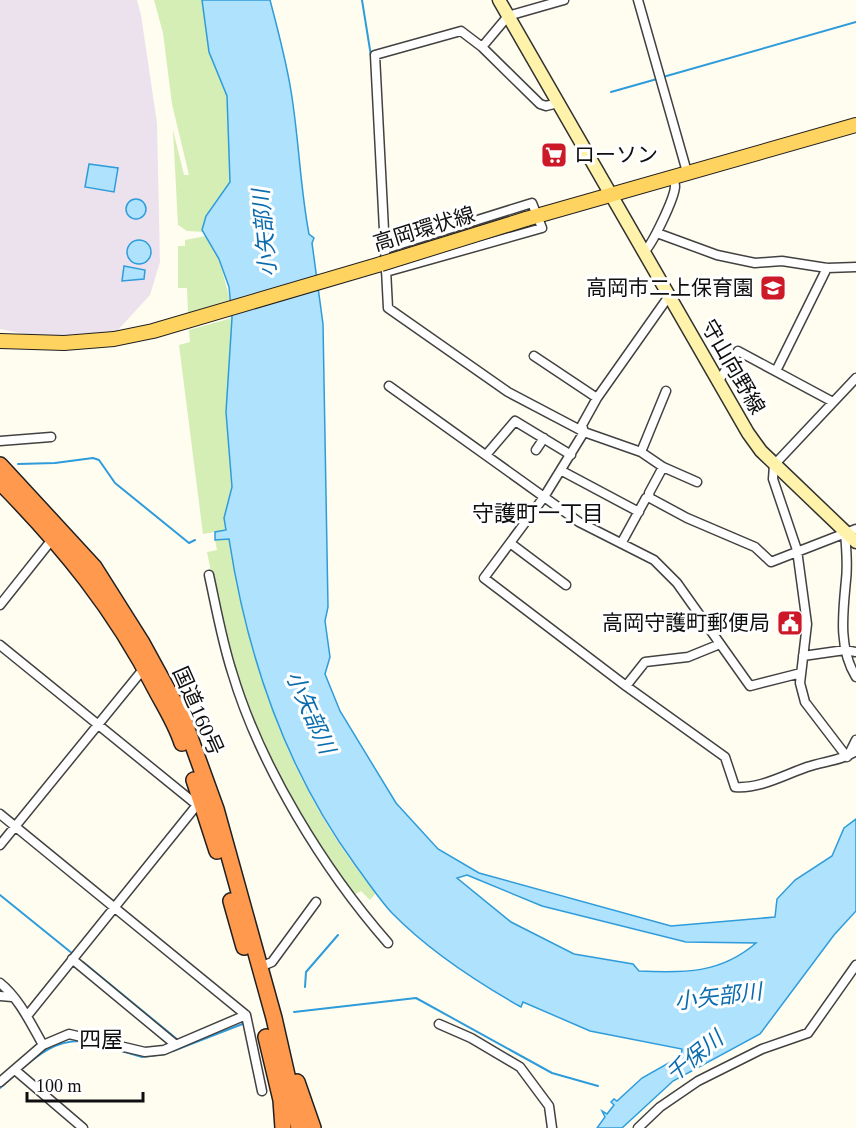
<svg xmlns="http://www.w3.org/2000/svg" width="856" height="1128" font-family="'Times New Roman','Noto Sans JP',serif">
<rect width="100%" height="100%" fill="#fffcf0"/>
<path fill="#ece2ee" d="M 0,0 L 137,0 L 141,15 L 157,123 L 160,262 L 150,295 L 117,331 L 39,337 L 0,329 Z"/>
<path fill="#d5eeb5" d="M 154,0 L 202,0 L 209,52 L 227,96 L 230,182 L 224,194 L 217,199 L 202,229 L 204,232 L 187,231 L 178,225 L 173,130 L 184,175 L 189,175 L 172,104 L 163,33 Z
M 206,236 L 219,259 L 230,300 L 188,313 L 187,288 L 178,288 L 178,246 L 185,246 L 185,240 Z
M 232,318 L 226,412 L 232,487 L 224,518 L 226,530 L 203,534 L 179,345 L 190,342 L 189,330 Z
M 229,538 C 248,667 292,792 376,893 L 370,900 L 361,891 L 352,896 C 305,827 267,760 238,681 C 223,640 216,595 207,552 L 217,550 L 215,540 Z"/>
<path fill="#afe2fc" stroke="#2e9cdb" stroke-width="1.5" fill-rule="evenodd" d="M 202,0 L 270,0 C 278,30 286,60 291,91 C 299,139 300,187 309,234 L 314,238 L 312,243 L 323,324 L 328,607 L 325,621 L 330,657 L 325,674 L 340,711 L 396,803 L 438,849 L 479,873 L 671,926 L 775,917 L 777,899 L 795,880 L 832,856 L 844,828 L 856,819 L 856,911 L 834,935 L 760,1034 L 673,1081 L 622,1128 L 597,1128 L 605,1117 L 602,1111 L 607,1114 L 614,1105 L 611,1102 L 614,1099 L 617,1101 L 642,1078 L 681,1056 L 682,1049 L 590,1031 L 523,1002 L 521,1007 C 475,981 429,951 392,913 C 379,899 368,882 356,866 C 285,769 247,656 229,539 L 215,540 L 215,532 L 226,530 L 224,518 L 232,487 L 226,412 L 232,318 L 229,287 L 219,259 L 202,230 L 206,216 L 230,182 L 227,96 L 209,52 ZM 467,875 L 542,906 L 686,942 L 756,943 C 720,974 684,973 639,971 L 633,964 L 574,954 L 511,922 L 457,878 Z
M 89,164 L 118,168 L 114,192 L 85,187 Z
M126 209a10 10 0 1 1 20 0a10 10 0 1 1-20 0Z
M127 252a12 12 0 1 1 24 0a12 12 0 1 1-24 0Z
M 124,266 L 145,270 L 144,279 L 122,281 Z"/>
<g fill="none" stroke-linecap="round" stroke-linejoin="round">
<path stroke="#2e9cdb" stroke-width="2" d="M 362,0 L 371,56
M 663,77 L 856,22
M 611,92 L 657,79
M 383,139 L 384,154
M 18,464 L 55,463 L 93,458 L 99,460 L 115,483 L 189,543 L 195,540
M 0,895 L 73,954
M 83,962 L 178,1040
M 305,987 L 306,972 L 338,935
M 294,1012 L 416,998 L 552,1073 L 598,1086
M 115,1049 L 142,1057 L 165,1054
M 173,1051 L 245,1023
M 20,1070 C 39,1054 55,1041 80,1041
M 0,1088 L 16,1074"/>
<defs>
<path id="street" d="M 638,0 L 687,172
M 482,47 L 508,16 L 564,0
M 558,103 L 546,106 L 540,104 L 482,47 L 461,31 L 375,55 L 388,308 L 508,392 L 584,432 L 641,452 L 663,467 L 697,482
M 657,233 L 717,255 L 755,263 L 782,261 L 827,268 L 856,267
M 385,249 L 532,203 L 542,228 L 386,272
M 643,253 C 652,246 675,197 675,186 C 675,183 673,180 672,176
M 669,296 L 597,398 L 582,425 L 584,432 L 544,497 L 484,578 L 626,686 L 725,757 L 735,787 C 760,789 784,775 807,767 C 824,761 841,761 856,751
M 534,356 L 597,398
M 776,371 L 827,268
M 718,382 L 738,351 L 833,402
M 389,386 L 579,522 L 654,560 L 677,583 L 750,686 L 801,673
M 0,441 L 51,437
M 536,450 L 544,438
M 641,452 L 666,391
M 486,455 L 515,421 L 571,455
M 562,471 L 639,512
M 650,498 L 649,493 L 663,467
M 845,532 C 846,547 848,564 846,580 C 843,612 838,648 856,677
M 622,542 L 646,498 L 650,498 L 687,518 L 755,547 L 771,562 L 856,529
M 510,543 L 566,585
M 209,575 C 216,607 222,641 232,672 C 260,766 324,870 388,943
M 0,605 L 54,537
M 0,645 L 197,805
M 803,656 L 845,650 L 856,652
M 626,686 L 645,662 L 688,657 L 720,644
M 848,756 L 856,740
M 847,757 L 805,702 L 800,683 L 807,624 L 797,550 L 773,479 L 774,465 L 856,378
M 0,814 L 246,1015 L 262,1091
M 0,845 L 145,667
M 72,959 L 176,1045
M 260,967 L 272,962 L 316,902
M 0,983 C 19,998 31,1024 43,1045
M 0,996 L 12,997
M 27,1016 L 201,800
M 439,1024 L 471,1038 L 520,1067 L 549,1106 L 552,1128
M 15,1070 L 83,1128
M 0,1082 L 43,1045 L 69,1034 L 145,1052 L 164,1050 L 246,1015
M 638,1128 L 660,1107 L 698,1081 L 762,1049 L 808,1033 L 856,965"/>
<path id="secondary" d="M 499,0 L 748,433 L 761,451 L 856,542"/>
<path id="primary" d="M 526,219 L 856,125
M 0,341 L 64,343 L 114,339 L 153,331 L 381,264"/>
<path id="highway" d="M 0,465 L 94,567 L 142,643 L 183,718 L 216,809 L 274,1018 L 299,1128
M 0,482 C 63,546 115,609 156,690 C 165,707 176,724 182,743
M 194,780 L 217,851
M 231,901 L 244,947
M 266,1037 L 281,1100 L 283,1128
M 297,1082 L 313,1128"/>
</defs>
<use href="#street" stroke="#424242" stroke-width="11"/>
<use href="#secondary" stroke="#313131" stroke-width="15"/>
<use href="#primary" stroke="#202020" stroke-width="16"/>
<use href="#highway" stroke="#202020" stroke-width="18"/>
<use href="#street" stroke="#fff" stroke-width="8"/>
<use href="#secondary" stroke="#fff3ab" stroke-width="12"/>
<use href="#primary" stroke="#ffd360" stroke-width="14"/>
<use href="#highway" stroke="#ff994e" stroke-width="15"/>
<defs>
<path id="primary-bridge" d="M 381,264 L 526,219"/>
</defs>
<use href="#primary-bridge" stroke="#202020" stroke-width="16" stroke-linecap="butt"/>
<use href="#primary-bridge" stroke="#ffd360" stroke-width="14"/>
</g>
<defs>
<symbol id="supermarket-square" viewBox="-11 -11 22 22"><rect x="-9" y="-9" width="18" height="18" rx="4" fill="#cd1827" stroke="#fff"/><path d="M-6-5.5h2.5l.6 2H6L4.5 2H-2.5L-4.4-4H-6ZM-1.5 3.2a1.3 1.3 0 1 0 .1 0ZM3 3.2a1.3 1.3 0 1 0 .1 0Z" fill="#fff"/></symbol>
<symbol id="school-square" viewBox="-11 -11 22 22"><rect x="-9" y="-9" width="18" height="18" rx="4" fill="#cd1827" stroke="#fff"/><path d="M0-5L7-2L0 1L-7-2ZM-4 1L0 2.5L4 1V4Q0 6-4 4Z" fill="#fff"/></symbol>
<symbol id="civic-square" viewBox="-11 -11 22 22"><rect x="-9" y="-9" width="18" height="18" rx="4" fill="#cd1827" stroke="#fff"/><path d="M-.6-6.5H3V-4.5H.6V-3L4-1V1h2V6H-6V1h2V-1L-.6-3ZM-1.2 2.5V6h2.4V2.5Z" fill="#fff"/></symbol>
</defs>
<g fill-rule="evenodd">
<use href="#supermarket-square" x="539" y="140" width="30" height="30"/>
<use href="#school-square" x="758" y="273" width="30" height="30"/>
<use href="#civic-square" x="775" y="608" width="30" height="30"/>
</g>
<g text-anchor="middle" stroke-width="6" stroke-linejoin="round" paint-order="stroke">
<g font-size="21" fill="#0f0f0f" stroke="#fff" text-anchor="end">
<text x="574" y="162" text-anchor="start">ローソン</text>
<text x="754" y="295">高岡市二上保育園</text>
<text x="770" y="630">高岡守護町郵便局</text>
</g>
<g font-size="21" fill="#0f0f0f" stroke="#fff">
<text transform="translate(424 229) rotate(-17)" y="7">高岡環状線</text>
<text transform="translate(733 367) rotate(60)" y="7">守山向野線</text>
<text transform="translate(198 711) rotate(66)" y="7">国道160号</text>
</g>
<g font-size="22" font-style="italic" fill="#0a6cae" stroke="#fff">
<text transform="translate(264 233) rotate(-95)" y="8">小矢部川</text>
<text transform="translate(311 712) rotate(66)" y="8">小矢部川</text>
<text transform="translate(718 996) rotate(-7)" y="8">小矢部川</text>
<text transform="translate(694 1056) rotate(-39)" y="8">千保川</text>
</g>
<g font-size="22" fill="#0f0f0f" stroke="#fff">
<text x="538" y="521">守護町一丁目</text>
<text x="101" y="1047">四屋</text>
</g>
</g>
<path d="M27 1092v9h116v-9" fill="none" stroke="#0f0f0f" stroke-width="3"/>
<text x="36" y="1092" font-size="18" fill="#0f0f0f" stroke="#ffffff" stroke-width="4.5" paint-order="stroke">100 m</text>
</svg>
